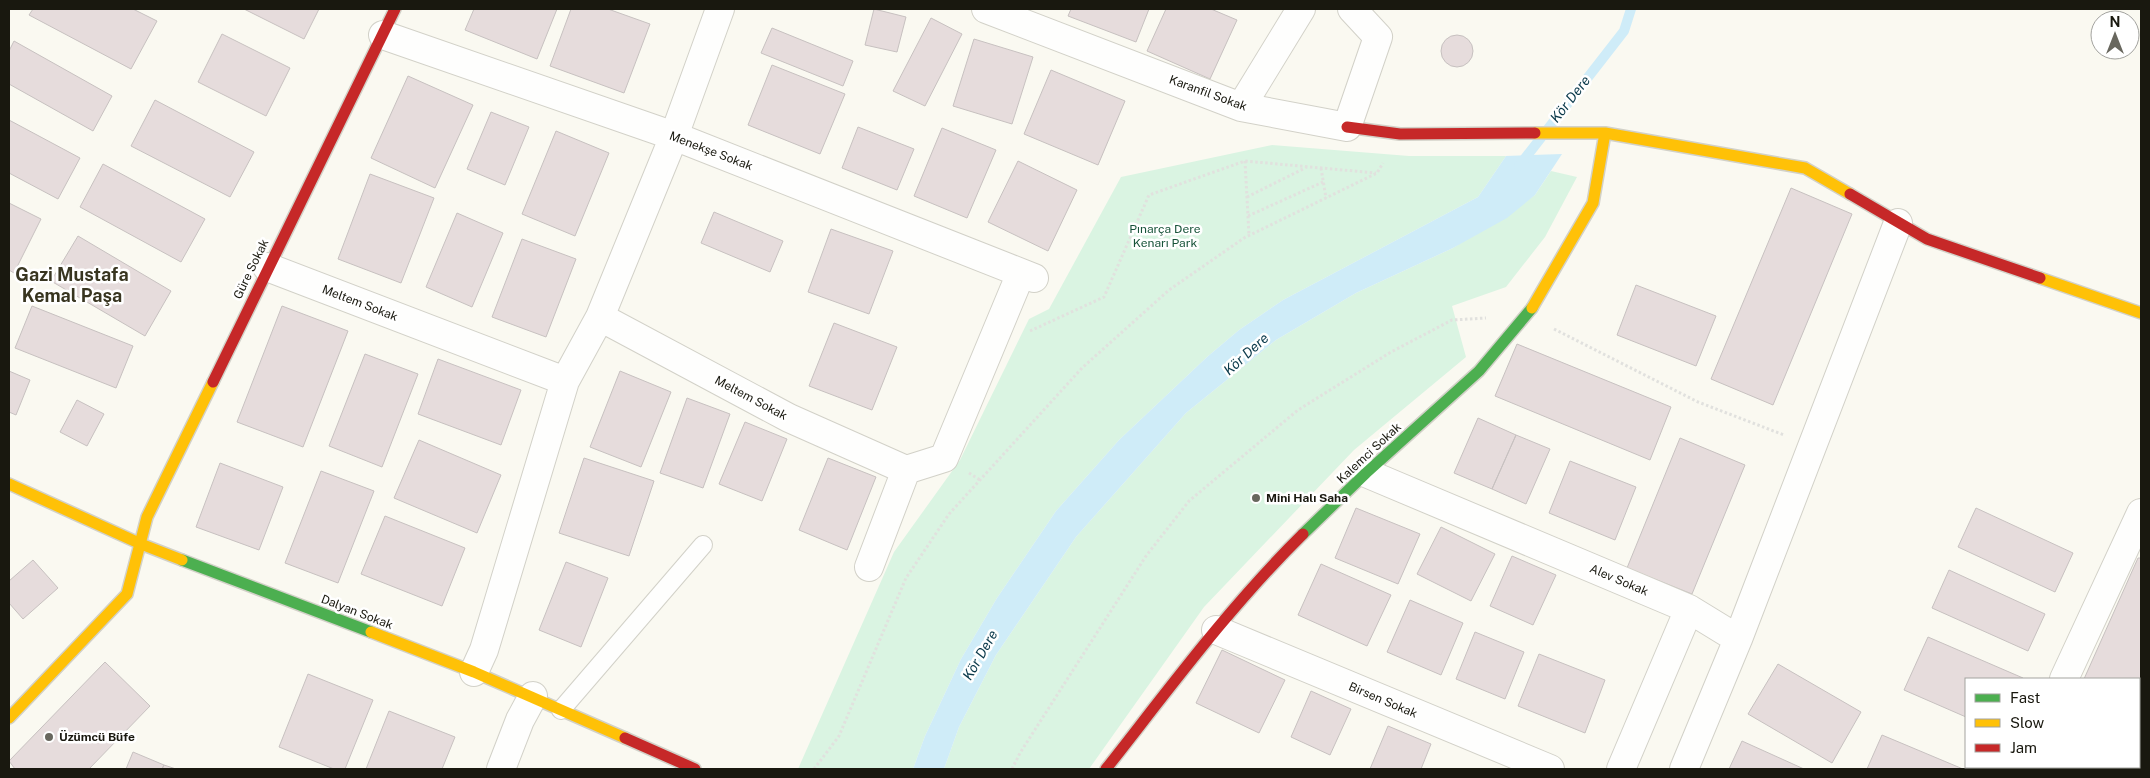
<svg xmlns="http://www.w3.org/2000/svg" width="2150" height="778" font-family="'Public Sans',sans-serif">
<rect width="100%" height="100%" fill="#faf9f1"/>
<path fill="#daf4e2" d="M 1272,145 L 1409,156 L 1506,156 L 1478,197 L 1283,300 L 1239,330 L 1207,357 L 1119,440 L 1056,511 L 997,598 L 961,659 L 925,736 L 913,769 L 798,769 L 894,552 L 960,460 L 1029,319 L 1049,309 L 1121,177 Z
M 1551,171 L 1577,177 L 1545,237 L 1506,287 L 1452,306 L 1466,357 L 1354,450 L 1204,607 L 1089,769 L 944,769 L 959,727 L 996,655 L 1076,537 L 1186,413 L 1276,340 L 1356,293 L 1453,248 L 1535,195 Z"/>
<path fill="#cfecf8" d="M 1562,154 L 1535,195 L 1507,218 L 1453,248 L 1356,293 L 1276,340 L 1186,413 L 1076,537 L 996,655 L 959,727 L 944,769 L 913,769 L 925,736 L 961,659 L 997,598 L 1056,511 L 1119,440 L 1207,357 L 1239,330 L 1283,300 L 1478,197 L 1506,156 Z"/>
<g fill="none" stroke-linecap="round" stroke-linejoin="round">
<path stroke="#cfecf8" stroke-width="10" d="M 1519,166 L 1624,31 L 1631,9"/>
</g>
<path fill="#e6dcdc" stroke="#c7c1c0" d="M 33,9 L 133,9 L 157,21 L 131,69 L 29,15 Z
M 244,9 L 319,9 L 304,39 Z
M 474,9 L 557,9 L 537,59 L 465,30 Z
M 571,9 L 608,9 L 650,24 L 624,93 L 550,66 Z
M 874,9 L 906,17 L 897,52 L 865,45 Z
M 1071,9 L 1149,9 L 1136,42 L 1068,16 Z
M 1166,9 L 1211,9 L 1237,20 L 1210,79 L 1147,51 Z
M 931,18 L 962,34 L 925,106 L 893,91 Z
M 772,28 L 853,61 L 843,86 L 761,53 Z
M 222,34 L 290,68 L 266,116 L 198,82 Z
M1441 51a16 16 0 1 1 32 0a16 16 0 1 1-32 0Z
M 974,39 L 1033,57 L 1012,124 L 953,106 Z
M 14,41 L 112,96 L 93,131 L 9,84 L 9,51 Z
M 772,65 L 845,94 L 820,154 L 748,125 Z
M 1051,70 L 1125,101 L 1098,165 L 1024,134 Z
M 408,76 L 473,105 L 435,188 L 371,158 Z
M 155,100 L 254,152 L 230,197 L 131,146 Z
M 491,112 L 529,127 L 505,185 L 467,169 Z
M 9,120 L 80,158 L 58,199 L 9,173 Z
M 858,127 L 914,149 L 897,190 L 842,168 Z
M 942,128 L 996,150 L 967,218 L 914,196 Z
M 556,131 L 609,153 L 575,236 L 522,214 Z
M 1018,161 L 1077,190 L 1048,251 L 988,222 Z
M 103,164 L 205,219 L 181,262 L 80,207 Z
M 370,174 L 434,198 L 401,283 L 338,259 Z
M 1791,188 L 1852,214 L 1773,405 L 1711,379 Z
M 9,203 L 41,219 L 14,273 L 9,270 Z
M 714,212 L 783,241 L 770,272 L 701,243 Z
M 457,213 L 503,233 L 472,307 L 426,287 Z
M 831,229 L 893,251 L 869,314 L 808,292 Z
M 78,236 L 171,291 L 145,336 L 51,281 Z
M 522,239 L 576,259 L 546,337 L 492,317 Z
M 1636,285 L 1716,316 L 1696,366 L 1617,335 Z
M 32,306 L 133,346 L 116,388 L 15,348 Z
M 282,306 L 348,331 L 303,447 L 237,422 Z
M 834,323 L 897,347 L 872,410 L 809,386 Z
M 1517,344 L 1671,407 L 1650,460 L 1495,396 Z
M 365,354 L 418,374 L 382,467 L 329,446 Z
M 438,359 L 521,390 L 501,445 L 418,414 Z
M 9,371 L 30,380 L 16,415 L 9,412 Z
M 620,371 L 671,392 L 641,467 L 590,447 Z
M 687,398 L 730,414 L 703,488 L 660,473 Z
M 77,400 L 104,414 L 87,446 L 60,432 Z
M 1478,418 L 1516,435 L 1492,489 L 1454,473 Z
M 745,422 L 787,439 L 762,501 L 719,484 Z
M 1516,435 L 1550,449 L 1526,504 L 1492,489 Z
M 1680,438 L 1745,465 L 1692,594 L 1627,568 Z
M 419,440 L 501,475 L 477,533 L 394,498 Z
M 584,458 L 654,481 L 629,556 L 559,533 Z
M 828,458 L 876,477 L 847,550 L 799,530 Z
M 1570,461 L 1636,487 L 1615,540 L 1549,513 Z
M 220,463 L 283,487 L 259,550 L 196,527 Z
M 321,471 L 374,491 L 338,583 L 285,563 Z
M 1356,508 L 1420,534 L 1398,584 L 1335,558 Z
M 1976,508 L 2073,553 L 2055,592 L 1958,547 Z
M 385,516 L 465,548 L 442,606 L 361,574 Z
M 1441,527 L 1495,554 L 1471,601 L 1417,574 Z
M 1512,556 L 1556,575 L 1533,625 L 1490,606 Z
M 2138,558 L 2141,558 L 2141,686 L 2139,686 L 2139,679 L 2084,679 Z
M 33,560 L 58,588 L 23,619 L 9,603 L 9,581 Z
M 566,562 L 608,578 L 581,647 L 539,630 Z
M 1321,564 L 1391,595 L 1367,646 L 1298,615 Z
M 1949,570 L 2045,614 L 2028,651 L 1932,608 Z
M 1410,600 L 1463,623 L 1441,675 L 1387,652 Z
M 1475,632 L 1524,652 L 1505,699 L 1456,679 Z
M 1928,637 L 2023,678 L 2022,679 L 1966,679 L 1966,717 L 1904,690 Z
M 1222,650 L 1285,680 L 1259,733 L 1196,703 Z
M 1539,654 L 1605,680 L 1585,733 L 1518,706 Z
M 105,662 L 150,706 L 89,769 L 15,769 L 9,761 Z
M 1778,664 L 1861,712 L 1832,763 L 1748,714 Z
M 308,674 L 373,700 L 345,769 L 334,769 L 279,747 Z
M 1311,691 L 1351,709 L 1330,755 L 1291,737 Z
M 389,711 L 455,737 L 442,769 L 366,769 Z
M 2139,715 L 2141,715 L 2141,769 L 2075,769 L 2075,767 L 2139,767 Z
M 1388,726 L 1431,744 L 1421,769 L 1370,769 Z
M 1882,735 L 1963,769 L 1867,769 Z
M 1742,741 L 1804,769 L 1729,769 Z
M 133,752 L 164,765 L 162,769 L 126,769 Z
M 164,765 L 176,769 L 162,769 Z"/>
<g fill="none" stroke-linecap="round" stroke-linejoin="round">
<defs>
<path id="lane" d="M 561,710 L 703,545"/>
<path id="street" d="M 986,9 L 1241,107 L 1347,127 L 1378,37 L 1352,9
M 383,35 L 674,136 L 1034,278
M 1241,107 L 1301,9
M 267,267 L 565,381
M 600,317 L 789,418 L 906,470
M 1366,473 L 1689,609 L 1738,639 L 1684,769
M 869,567 L 906,470 L 944,458 L 1021,273
M 1216,630 L 1550,769
M 1738,639 L 1898,223
M 474,672 L 484,650 L 565,381 L 600,317 L 674,136 L 720,9
M 2064,679 L 2141,513
M 501,769 L 520,720 L 533,696
M 1621,769 L 1689,609
M 2023,769 L 2024,767"/>
<path id="fast" d="M 1303,534 L 1366,473 L 1479,371 L 1532,308
M 182,560 L 371,632"/>
<path id="slow" d="M 1535,133 L 1605,133 L 1805,168 L 1850,194
M 2040,278 L 2141,313
M 1532,308 L 1593,203 L 1605,133
M 9,484 L 141,544 L 182,560
M 371,632 L 474,672 L 625,738
M 9,718 L 127,594 L 147,517 L 213,382"/>
<path id="jam" d="M 1347,127 L 1400,134 L 1535,133
M 1850,194 L 1927,239 L 2040,278
M 213,382 L 395,9
M 625,738 L 695,769
M 1106,769 C 1169,689 1230,606 1303,534"/>
</defs>
<use href="#lane" stroke="#d2d1c8" stroke-width="20"/>
<use href="#street" stroke="#d2d1c8" stroke-width="30"/>
<use href="#fast" stroke="#d2d1c8" stroke-width="14"/>
<use href="#slow" stroke="#d2d1c8" stroke-width="14"/>
<use href="#jam" stroke="#d2d1c8" stroke-width="14"/>
<path stroke="#e1e1de" stroke-width="3" stroke-dasharray="2.5 2.5" stroke-linecap="butt" d="M 1245,161 L 1249,235
M 1321,168 L 1326,198
M 1247,197 L 1307,167
M 1248,216 L 1323,182
M 1554,329 L 1698,402 L 1784,435
M 1030,331 L 1104,297 L 1149,195 L 1245,161 L 1376,173
M 969,473 L 980,480
M 814,769 L 839,736 L 906,578 L 949,514 L 1082,368 L 1169,290 L 1244,238 L 1377,173 L 1383,163
M 1012,769 L 1020,753 L 1146,556 L 1189,501 L 1298,410 L 1391,352 L 1452,320 L 1486,318"/>
<use href="#lane" stroke="#fefefd" stroke-width="18"/>
<use href="#street" stroke="#fefefd" stroke-width="28"/>
<use href="#fast" stroke="#4caf50" stroke-width="11"/>
<use href="#slow" stroke="#ffc107" stroke-width="11"/>
<use href="#jam" stroke="#c62828" stroke-width="11"/>
</g>
<g fill="#68675e" stroke="#fff" stroke-width="2">
<circle cx="1256" cy="498" r="5"/>
<circle cx="49" cy="737" r="5"/>
</g>
<g text-anchor="middle" stroke-width="5" stroke-linejoin="round" paint-order="stroke">
<g font-size="12" fill="#19180f" stroke="#fff">
<text transform="translate(1208 93) rotate(20)" y="4">Karanfil Sokak</text>
<text transform="translate(711 151) rotate(21)" y="4">Menekşe Sokak</text>
<text transform="translate(251 269) rotate(-64)" y="4">Güre Sokak</text>
<text transform="translate(360 303) rotate(21)" y="4">Meltem Sokak</text>
<text transform="translate(751 398) rotate(28)" y="4">Meltem Sokak</text>
<text transform="translate(1369 453) rotate(-43)" y="4">Kalemci Sokak</text>
<text transform="translate(1619 580) rotate(23)" y="4">Alev Sokak</text>
<text transform="translate(357 612) rotate(21)" y="4">Dalyan Sokak</text>
<text transform="translate(1383 700) rotate(23)" y="4">Birsen Sokak</text>
</g>
<g font-size="12" fill="#175339" stroke="#fff">
<text x="1165" y="233">Pınarça Dere<tspan x="1165" dy="14">Kenarı Park</tspan></text>
</g>
<g font-size="12" font-weight="bold" fill="#19180f" stroke="#fff" text-anchor="start">
<text x="1266" y="502">Mini Halı Saha</text>
<text x="59" y="741">Üzümcü Büfe</text>
</g>
<g font-size="14" font-style="italic" fill="#0a394a" stroke="#fff">
<text transform="translate(1570 99) rotate(-52)" y="5">Kör Dere</text>
<text transform="translate(1246 354) rotate(-42)" y="5">Kör Dere</text>
<text transform="translate(980 655) rotate(-60)" y="5">Kör Dere</text>
</g>
<g font-size="18" font-weight="bold" fill="#383520" stroke="#fff">
<text x="72" y="281">Gazi Mustafa<tspan x="72" dy="21">Kemal Paşa</tspan></text>
</g>
</g>
<rect width="2150" height="778" fill="none" stroke="#19180f" stroke-width="20"/>
<rect x="1965" y="678" width="175" height="90" fill="#ffffff" stroke="#a3a39f"/>
<rect x="1975" y="694" width="25" height="8" fill="#4caf50" stroke="#a3a39f"/>
<text x="2010" y="703" font-size="15" fill="#19180f">Fast</text>
<rect x="1975" y="719" width="25" height="8" fill="#ffc107" stroke="#a3a39f"/>
<text x="2010" y="728" font-size="15" fill="#19180f">Slow</text>
<rect x="1975" y="744" width="25" height="8" fill="#c62828" stroke="#a3a39f"/>
<text x="2010" y="753" font-size="15" fill="#19180f">Jam</text>
<g transform="translate(2115 35)"><circle r="24" fill="#ffffff" stroke="#a3a39f"/>
<path d="M0-4L9 19L0 12L-9 19Z" fill="#68675e"/>
<text y="-8" font-size="14" font-weight="bold" text-anchor="middle" fill="#19180f">N</text>
</g>
</svg>
